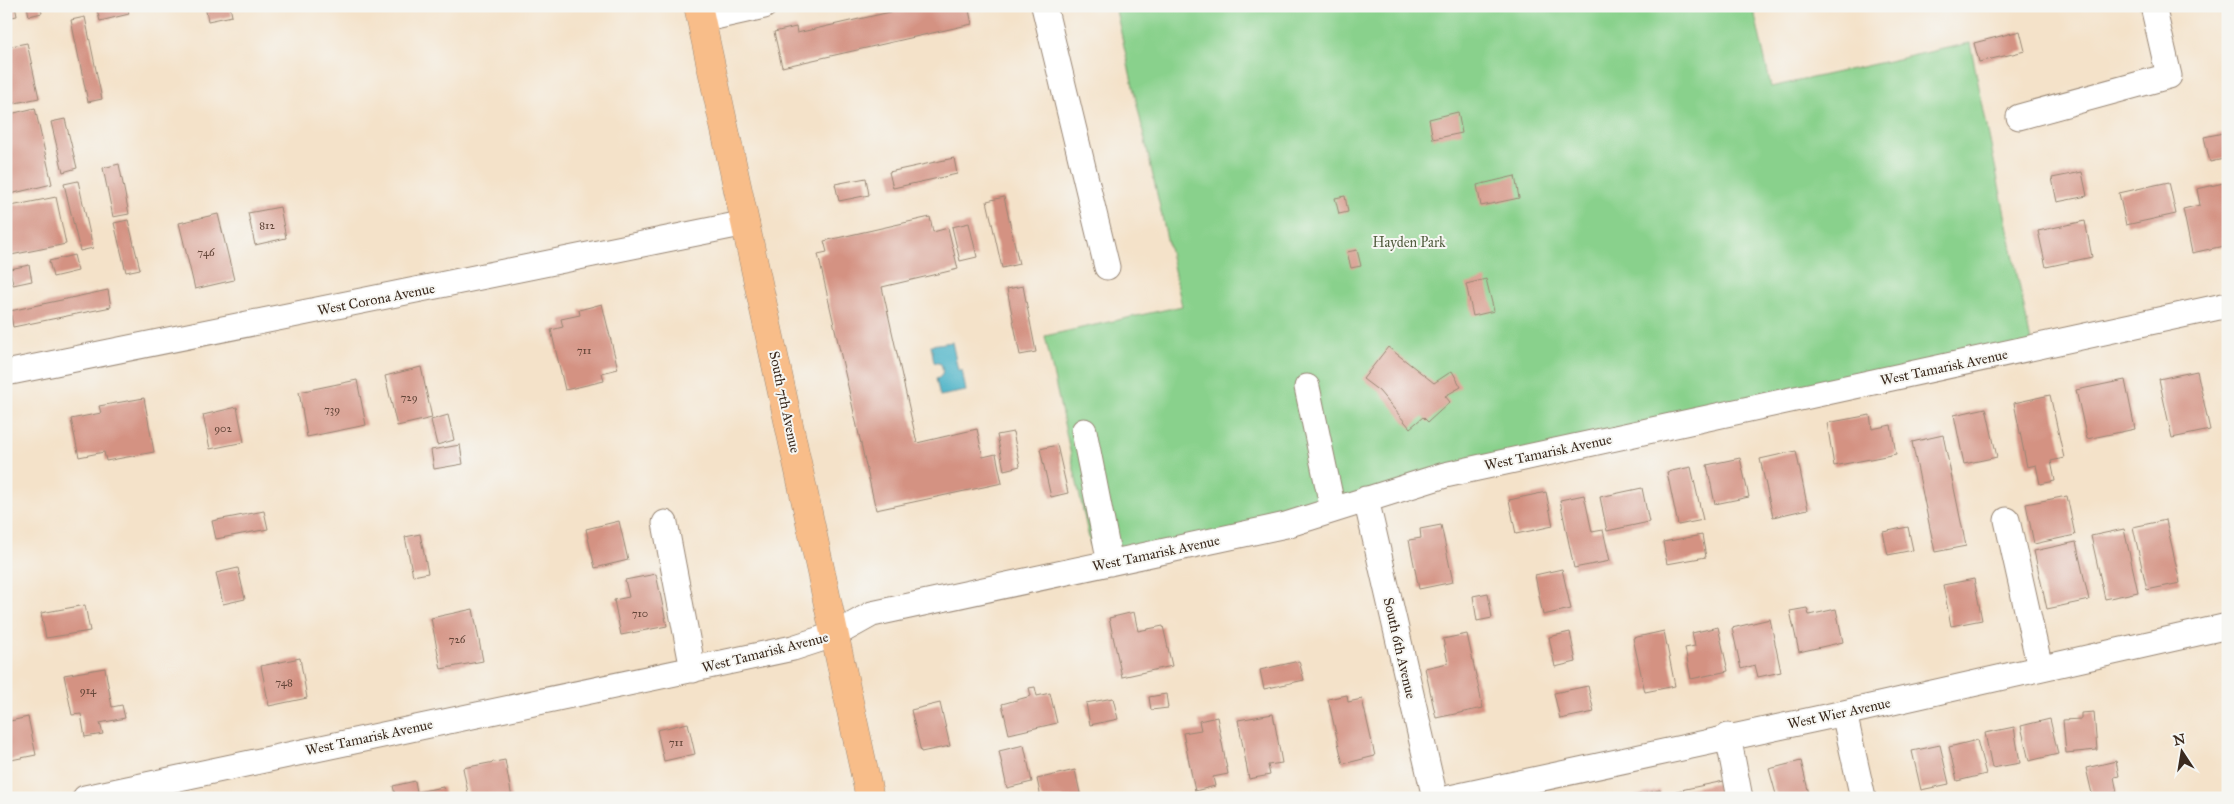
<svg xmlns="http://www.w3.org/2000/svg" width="2234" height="804" font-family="'IM FELL Great Primer',serif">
<rect width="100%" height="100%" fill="#f6f6f2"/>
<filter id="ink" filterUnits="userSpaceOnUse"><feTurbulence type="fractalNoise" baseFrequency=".02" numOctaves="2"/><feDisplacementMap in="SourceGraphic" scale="10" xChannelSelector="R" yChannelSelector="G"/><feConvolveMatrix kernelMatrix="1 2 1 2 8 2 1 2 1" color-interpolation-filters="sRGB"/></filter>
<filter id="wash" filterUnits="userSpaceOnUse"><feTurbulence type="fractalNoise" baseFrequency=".0096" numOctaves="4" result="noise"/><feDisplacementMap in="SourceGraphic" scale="20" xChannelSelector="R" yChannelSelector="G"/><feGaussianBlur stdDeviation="1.12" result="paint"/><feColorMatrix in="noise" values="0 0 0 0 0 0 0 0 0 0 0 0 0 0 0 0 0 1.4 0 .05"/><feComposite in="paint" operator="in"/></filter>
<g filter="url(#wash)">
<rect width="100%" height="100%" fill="#f4e2c9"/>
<path fill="#89d18c" stroke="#627e55" d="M 1115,6 L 1753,6 L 1771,87 L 1970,43 L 2032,347 L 1095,566 L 1045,336 L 1182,306 Z"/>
<path fill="#47b1c6" stroke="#416e72" d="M 952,342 L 958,370 L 962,370 L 966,391 L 940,396 L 936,379 C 944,377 943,369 941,364 L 934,362 L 931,345 Z"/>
<g id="blocks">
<path fill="#d49282" d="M 6,6 L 15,6 L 17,16 L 6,18 Z
M 27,6 L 40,6 L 42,13 L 29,16 Z
M 96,6 L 127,6 L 129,14 L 100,21 Z
M 205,6 L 230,6 L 232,16 L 208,21 Z
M 917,6 L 968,6 L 972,24 L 782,67 L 774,32 L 796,27 L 797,33 Z
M 85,17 L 102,99 L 88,102 L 71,20 Z
M 2020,31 L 2025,51 L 1979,62 L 1974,43 Z
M 27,43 L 39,98 L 6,105 L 6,47 Z
M 35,108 L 52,184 L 6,195 L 6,115 Z
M 1458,112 L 1462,133 L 1433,139 L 1429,119 Z
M 65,119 L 77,168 L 63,172 L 51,122 Z
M 2228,132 L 2228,158 L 2210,162 L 2204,137 Z
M 954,158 L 957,174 L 893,188 L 889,172 Z
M 119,164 L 129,214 L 113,217 L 103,168 Z
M 2082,172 L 2087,196 L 2057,202 L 2052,178 Z
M 1515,176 L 1519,198 L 1481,206 L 1477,185 Z
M 866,178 L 869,195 L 839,201 L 835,184 Z
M 78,181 L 93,248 L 80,251 L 64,184 Z
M 2169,182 L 2176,214 L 2126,225 L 2119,193 Z
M 2228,182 L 2228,245 L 2192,253 L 2183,209 L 2200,205 L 2197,189 Z
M 1345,196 L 1348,212 L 1339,214 L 1335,198 Z
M 56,197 L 66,244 L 6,256 L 6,207 Z
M 1004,197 L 1019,264 L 1002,268 L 987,201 Z
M 280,207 L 286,238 L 255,245 L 248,213 Z
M 218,214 L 234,280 L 195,289 L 179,223 Z
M 930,217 L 933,232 L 948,228 L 958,269 L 882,287 L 917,443 L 977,429 L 983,457 L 996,454 L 1002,483 L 876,510 L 818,254 L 827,252 L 824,241 Z
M 128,220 L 140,269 L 126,272 L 114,223 Z
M 2085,221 L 2092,257 L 2046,267 L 2038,231 Z
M 969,223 L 977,257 L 960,261 L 952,227 Z
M 1357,250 L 1361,266 L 1351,268 L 1347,252 Z
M 74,255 L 78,271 L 53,277 L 49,261 Z
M 29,265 L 32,281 L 13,285 L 10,269 Z
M 1486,279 L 1494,311 L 1473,316 L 1466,284 Z
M 1023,286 L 1036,352 L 1020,355 L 1007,289 Z
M 108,290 L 111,307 L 13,327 L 10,311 Z
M 602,304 L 618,369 L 602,373 L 604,381 L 565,390 L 551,330 L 563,327 L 561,319 L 580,315 L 579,310 Z
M 1388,347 L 1434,383 L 1452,371 L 1461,387 L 1445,396 L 1450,402 L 1428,422 L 1423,417 L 1410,428 L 1379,391 L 1363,379 Z
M 421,367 L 432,418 L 397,426 L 385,376 Z
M 2197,371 L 2210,430 L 2172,438 L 2159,379 Z
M 357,380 L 366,425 L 307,437 L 299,392 Z
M 2125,380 L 2135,429 L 2087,439 L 2076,390 Z
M 2050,395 L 2064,458 L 2051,461 L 2055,481 L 2040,484 L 2036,465 L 2027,467 L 2014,403 Z
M 144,398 L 154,452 L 106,461 L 104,452 L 79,457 L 71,419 L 101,413 L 99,406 Z
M 237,407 L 244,442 L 210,449 L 203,415 Z
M 1986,408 L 1997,457 L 1964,464 L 1954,415 Z
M 448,415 L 454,440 L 437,445 L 431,420 Z
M 1870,415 L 1872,429 L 1891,425 L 1896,454 L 1834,466 L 1827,423 Z
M 1013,432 L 1020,466 L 1004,470 L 997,435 Z
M 1943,435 L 1966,546 L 1935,552 L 1912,442 Z
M 460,445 L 463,464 L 434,469 L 431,450 Z
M 1057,445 L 1068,493 L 1051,497 L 1040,449 Z
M 1796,451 L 1808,509 L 1773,517 L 1760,459 Z
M 1740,458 L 1749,497 L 1715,504 L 1707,465 Z
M 1691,467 L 1703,520 L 1678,525 L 1667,472 Z
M 1642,488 L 1649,522 L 1607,531 L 1600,497 Z
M 1546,492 L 1553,526 L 1516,534 L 1509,500 Z
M 1584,495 L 1592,532 L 1603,530 L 1610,561 L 1574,568 L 1560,500 Z
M 2067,496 L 2075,535 L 2034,544 L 2026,504 Z
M 264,511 L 268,529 L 216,539 L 212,521 Z
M 2166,520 L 2180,583 L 2147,590 L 2133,527 Z
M 619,521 L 628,560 L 595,568 L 586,529 Z
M 1441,525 L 1453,582 L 1419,589 L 1409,540 L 1421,538 L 1420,529 Z
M 1908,527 L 1913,550 L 1888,555 L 1883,532 Z
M 2124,529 L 2138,592 L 2105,599 L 2091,536 Z
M 420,534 L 428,573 L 413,576 L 405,537 Z
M 1702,535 L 1706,557 L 1667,564 L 1663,542 Z
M 2076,542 L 2089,600 L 2047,609 L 2034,551 Z
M 238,568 L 245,599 L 223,604 L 216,573 Z
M 1562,569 L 1571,609 L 1543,615 L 1535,575 Z
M 656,574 L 667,626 L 621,635 L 614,600 L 629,597 L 625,580 Z
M 1974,579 L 1982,620 L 1951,626 L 1943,585 Z
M 1488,593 L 1492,618 L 1477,621 L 1473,596 Z
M 85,605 L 90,631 L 46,638 L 41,613 Z
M 1807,608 L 1809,615 L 1836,609 L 1843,642 L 1799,652 L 1790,611 Z
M 473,609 L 483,661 L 441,669 L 431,618 Z
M 1134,612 L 1138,631 L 1163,626 L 1172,666 L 1122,677 L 1109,618 Z
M 1770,619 L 1781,672 L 1758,677 L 1755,665 L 1741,669 L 1732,628 Z
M 1718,627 L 1728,671 L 1691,679 L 1685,648 L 1695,646 L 1692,633 Z
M 1664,631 L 1675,686 L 1645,692 L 1633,638 Z
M 1570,632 L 1576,662 L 1555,667 L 1549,637 Z
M 1467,634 L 1483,708 L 1436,718 L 1425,668 L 1448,663 L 1443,639 Z
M 300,658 L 307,698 L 269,706 L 261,666 Z
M 1299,661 L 1304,680 L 1264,689 L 1260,670 Z
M 105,668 L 112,707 L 122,705 L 125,718 L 100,723 L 103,734 L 85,737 L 81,714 L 72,715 L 64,675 Z
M 1588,686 L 1594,712 L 1560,719 L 1554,693 Z
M 1035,687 L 1037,696 L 1050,693 L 1057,723 L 1009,734 L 1002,704 L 1031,696 L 1029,688 Z
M 1166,694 L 1168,708 L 1151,710 L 1149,697 Z
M 1347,695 L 1348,702 L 1362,699 L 1375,756 L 1343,764 L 1328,699 Z
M 1113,698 L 1118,719 L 1090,725 L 1086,703 Z
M 940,703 L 950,746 L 921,752 L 911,710 Z
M 2094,712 L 2097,750 L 2066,753 L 2063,720 L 2081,719 L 2081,713 Z
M 1273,714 L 1282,763 L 1268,765 L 1270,775 L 1249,779 L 1238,720 Z
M 28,717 L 36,755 L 6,761 L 6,722 Z
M 1217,717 L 1228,774 L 1213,777 L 1215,786 L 1195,791 L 1183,733 L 1201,730 L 1199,721 Z
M 2050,719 L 2058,754 L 2029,761 L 2021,726 Z
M 688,723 L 695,754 L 664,761 L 657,730 Z
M 2014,727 L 2020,763 L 1992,768 L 1985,733 Z
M 1977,740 L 1986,774 L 1957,781 L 1949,747 Z
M 1024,745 L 1032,782 L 1007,788 L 999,751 Z
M 1940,745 L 1949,784 L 1921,790 L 1912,751 Z
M 505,760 L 512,798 L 469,798 L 463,768 Z
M 1801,761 L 1809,794 L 1794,798 L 1777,798 L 1769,769 Z
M 2116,761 L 2119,776 L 2114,777 L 2117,792 L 2093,798 L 2086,768 Z
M 1075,770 L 1081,798 L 1041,798 L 1037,779 Z
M 415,781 L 417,792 L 443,787 L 445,798 L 396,798 L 393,786 Z
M 1724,781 L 1728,798 L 1677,798 L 1676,791 Z
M 1660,790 L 1662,798 L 1630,798 L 1630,797 Z"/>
</g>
</g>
<g filter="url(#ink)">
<use href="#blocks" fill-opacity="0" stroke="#988674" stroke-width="1"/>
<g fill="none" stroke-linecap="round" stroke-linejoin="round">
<defs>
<path id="minor" d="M 1044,6 L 1107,267
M 701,20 L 764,6
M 2019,117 L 2169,76 L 2153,6
M 6,373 L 746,223
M 1307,387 L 1333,510
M 1084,431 L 1110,563
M 1366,499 L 1435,798
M 2007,520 L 2040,668
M 665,523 L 693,670
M 1844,713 L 1863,798
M 1728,736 L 1740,798
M 85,798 L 793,648 L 836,634 L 872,614 L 1286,525 L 1445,475 L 2228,305
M 1450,798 L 1844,713 L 2228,626"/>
<path id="major" d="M 698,6 L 870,798"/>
</defs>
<use href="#minor" stroke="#988674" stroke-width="27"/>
<use href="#major" stroke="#988674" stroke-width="29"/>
<use href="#minor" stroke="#fff" stroke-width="25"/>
<use href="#major" stroke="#f8bd89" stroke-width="28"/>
</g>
</g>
<g text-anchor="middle" stroke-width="4" stroke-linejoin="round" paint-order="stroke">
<g font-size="11" fill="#614437">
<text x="267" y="229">812</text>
<text x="206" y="256">746</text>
<text x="584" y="354">711</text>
<text x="409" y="401">729</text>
<text x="332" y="413">739</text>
<text x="223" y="432">902</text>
<text x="640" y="617">710</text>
<text x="457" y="643">726</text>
<text x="284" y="686">748</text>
<text x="88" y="694">914</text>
<text x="676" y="746">711</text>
</g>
<g font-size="14" fill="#525c3f" stroke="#f6f6f2">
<text x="1409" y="247">Hayden Park</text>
</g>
<g font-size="14" fill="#3b2a1e" stroke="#f6f6f2">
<text transform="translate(376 299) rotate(-11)" y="5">West Corona Avenue</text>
<text transform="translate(1944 367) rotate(-12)" y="5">West Tamarisk Avenue</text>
<text transform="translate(785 402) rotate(78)" y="5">South 7th Avenue</text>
<text transform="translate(1548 452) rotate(-12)" y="5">West Tamarisk Avenue</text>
<text transform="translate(1156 553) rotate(-12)" y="5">West Tamarisk Avenue</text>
<text transform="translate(1400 648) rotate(77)" y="5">South 6th Avenue</text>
<text transform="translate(765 652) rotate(-14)" y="5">West Tamarisk Avenue</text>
<text transform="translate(1839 713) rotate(-12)" y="5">West Wier Avenue</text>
<text transform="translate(369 737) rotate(-12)" y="5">West Tamarisk Avenue</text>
</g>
</g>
<rect width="2234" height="804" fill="none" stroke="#f6f6f2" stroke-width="25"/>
<g transform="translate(2182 752) rotate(348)" stroke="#f6f6f2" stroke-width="4" paint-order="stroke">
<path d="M0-4L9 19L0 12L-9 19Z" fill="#3b2a1e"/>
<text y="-8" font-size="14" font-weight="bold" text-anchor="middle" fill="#3b2a1e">N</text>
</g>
</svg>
